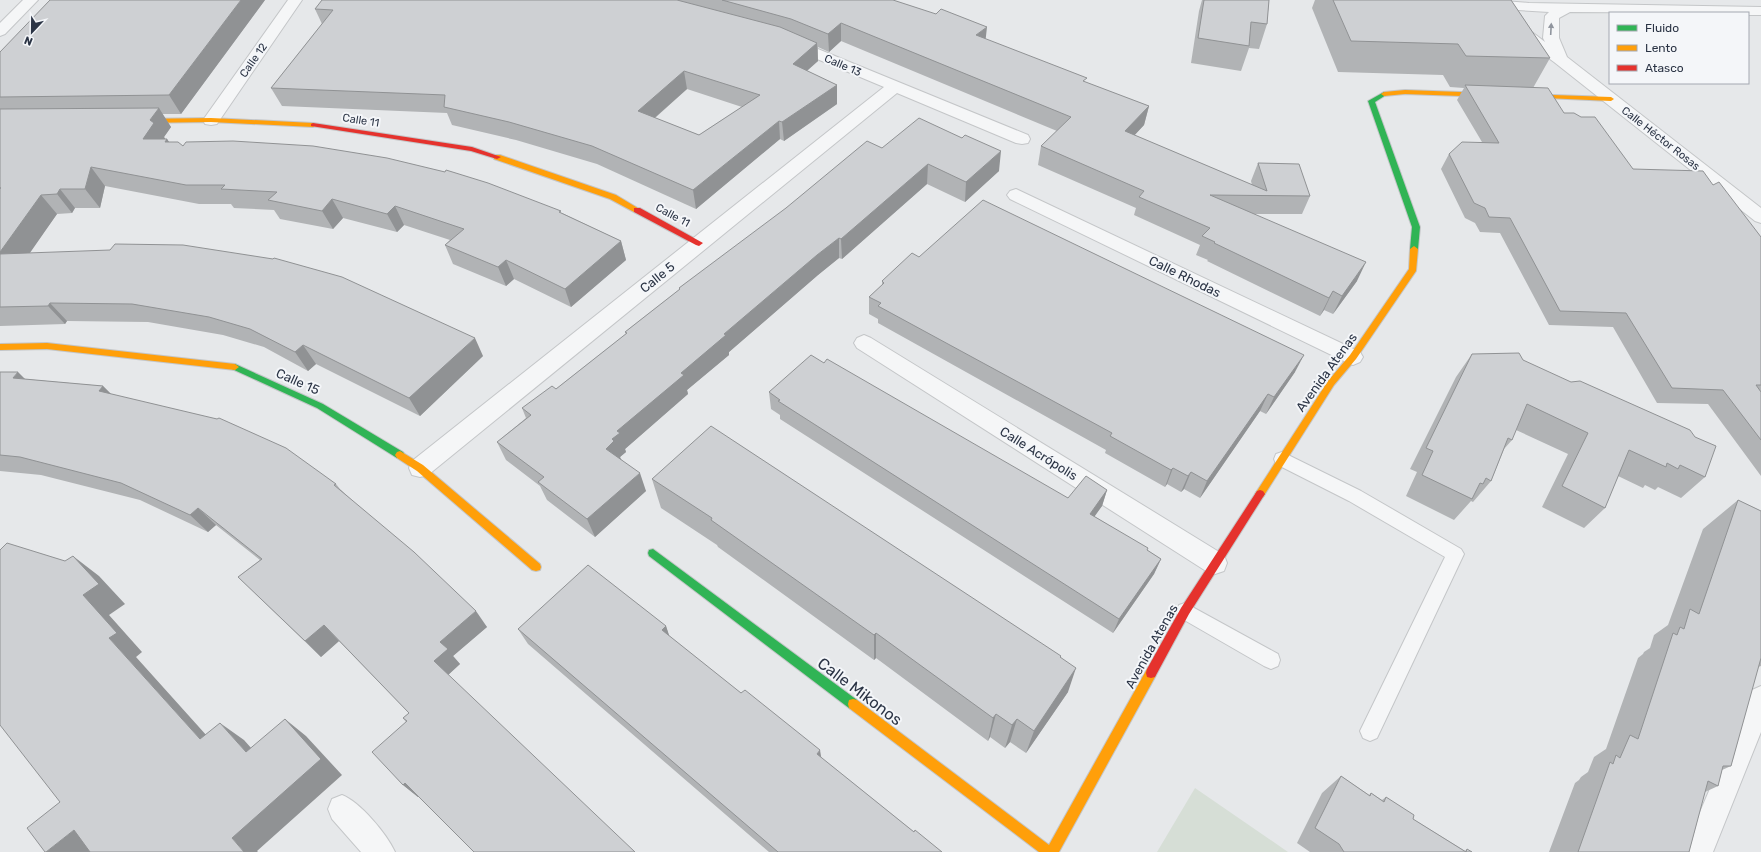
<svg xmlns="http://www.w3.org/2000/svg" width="1761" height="852" font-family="Rubik,sans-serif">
<rect width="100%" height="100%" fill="#e6e8ea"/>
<path fill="#d6ded6" d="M 1195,788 L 1288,852 L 1157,852 Z"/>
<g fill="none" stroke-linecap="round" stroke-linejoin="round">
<defs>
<path id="lane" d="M 1282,452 L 1361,491 L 1461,549 L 1464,554 L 1377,738 L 1370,741 L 1363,738 L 1360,731 L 1445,557 L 1349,501 L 1276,464 L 1274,459 L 1276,454 Z
M 1185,603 L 1278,654 L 1280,660 L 1278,666 L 1271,669 L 1264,666 L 1179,617 L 1176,611 L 1179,605 Z"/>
<path id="street" d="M 23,0 L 38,0 L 5,34 L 0,36 L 0,23 Z
M 288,0 L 302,0 L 217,124 L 211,125 L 205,124 L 203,120 Z
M 1492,0 L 1529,3 L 1761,7 L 1761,15 L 1748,15 L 1748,13 L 1570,12 L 1559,18 L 1559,38 L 1567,57 L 1761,208 L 1761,223 L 1755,221 L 1554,62 L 1510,30 L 1513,27 C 1525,24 1535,35 1545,42 L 1543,38 L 1545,16 L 1549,12 L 1486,8 L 1481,7 L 1479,4 L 1481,1 Z
M 791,38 L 1028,135 L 1030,139 L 1028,143 L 1022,144 L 1016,143 L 897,93 L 428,475 L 420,477 L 412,475 L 409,468 L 412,461 L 884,87 L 786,46 L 783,43 L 786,40 Z
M 1016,189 L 1360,352 L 1363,357 L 1360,362 L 1353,365 L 1346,362 L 1010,199 L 1007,195 L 1010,191 Z
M 864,335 L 871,338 L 1224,555 L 1227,563 L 1224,571 L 1215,574 L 1206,571 L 857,348 L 854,343 L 857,338 Z
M 1761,686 L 1761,732 L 1713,852 L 1683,852 L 1752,690 Z
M 342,795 C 360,802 387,834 395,852 L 361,852 L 332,819 L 328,809 L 332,799 Z"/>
<path id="fast" d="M 1384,92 L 1386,93 L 1386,95 L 1375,102 L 1420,227 L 1418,249 L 1414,252 L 1410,249 L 1412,227 L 1368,101 Z
M 235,364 L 323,404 L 403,452 L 405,455 L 403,458 L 397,458 L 317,408 L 232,369 L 231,367 Z
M 653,549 L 857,700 L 858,704 L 857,708 L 853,709 L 849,708 L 649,556 L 648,553 L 649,550 Z"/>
<path id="slow" d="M 1405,90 L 1489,93 L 1492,95 L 1489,97 L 1405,94 L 1384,96 L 1381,94 L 1384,92 Z
M 1524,94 L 1611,97 L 1614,99 L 1611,101 L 1522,97 L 1521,96 Z
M 211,118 L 313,123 L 316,125 L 313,127 L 211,122 L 137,123 L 134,121 L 137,119 Z
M 494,155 L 500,155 L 616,195 L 641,210 L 637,212 L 634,212 L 610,199 L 494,159 Z
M 1414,246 L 1418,249 L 1416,271 L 1356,359 L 1334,385 L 1263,497 L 1260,498 L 1257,497 L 1255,494 L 1257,491 L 1328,381 L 1350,355 L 1409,269 L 1410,249 Z
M 47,343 L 235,364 L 239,367 L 235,370 L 47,349 L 0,350 L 0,344 Z
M 400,451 L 423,465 L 540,564 L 541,567 L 540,570 L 536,571 L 532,570 L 417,471 L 397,458 L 395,455 L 397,452 Z
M 1151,668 L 1155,669 L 1156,673 L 1155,677 L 1059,852 L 1039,852 L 849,708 L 848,704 L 849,700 L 853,699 L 857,700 L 1049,845 L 1147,669 Z"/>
<path id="jam" d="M 313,123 L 472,147 L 501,157 L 497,159 L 471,151 L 311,126 L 311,124 Z
M 634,208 L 640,208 L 703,243 L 699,246 L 696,245 L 634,212 Z
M 1260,490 L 1263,491 L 1265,494 L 1263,497 L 1189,614 L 1155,677 L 1151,678 L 1147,677 L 1146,673 L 1147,669 L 1181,608 L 1257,491 Z"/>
</defs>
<use href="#lane" stroke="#c4c6c8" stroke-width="2"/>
<use href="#street" stroke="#c4c6c8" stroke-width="2"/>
<use href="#fast" stroke="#c4c6c8" stroke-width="2"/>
<use href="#slow" stroke="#c4c6c8" stroke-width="2"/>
<use href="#jam" stroke="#c4c6c8" stroke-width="2"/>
<use href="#lane" fill="#f5f6f7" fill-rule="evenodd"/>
<use href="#street" fill="#f5f6f7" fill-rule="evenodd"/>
<use href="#fast" fill="#30b455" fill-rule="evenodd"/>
<use href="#slow" fill="#ff9f0a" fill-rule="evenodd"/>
<use href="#jam" fill="#e5322d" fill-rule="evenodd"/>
</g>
<path fill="#b1b3b5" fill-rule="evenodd" d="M 265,0 L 181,114 L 162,114 L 171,127 L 164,137 L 165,139 L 167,139 L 169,142 L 183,146 L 562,213 L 621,241 L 626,260 L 571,307 L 514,279 L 506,286 L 453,264 L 445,245 L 450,240 L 404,225 L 397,232 L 343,218 L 333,229 L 280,219 L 274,210 L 234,208 L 231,204 L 199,204 L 105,186 L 100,208 L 75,208 L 72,213 L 57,214 L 29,253 L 483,356 L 420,416 L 316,364 L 308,371 L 264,347 L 223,335 L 148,322 L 67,321 L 65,324 L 0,326 L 0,52 Z
M 322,0 L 893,0 L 985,39 L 1086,83 L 1149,106 L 1144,125 L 1134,135 L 1252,185 L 1251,181 L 1258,163 L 1310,196 L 1302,214 L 1254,214 L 1357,281 L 1333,314 L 1324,310 L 1320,316 L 1207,261 L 1208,260 L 1196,255 L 1200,245 L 1134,215 L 1136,208 L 1038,165 L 1041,146 L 1057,131 L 841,41 L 829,52 L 818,47 L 818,61 L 807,71 L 837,85 L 837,104 L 784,141 L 780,139 L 696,209 L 597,164 L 516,140 L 452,125 L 447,113 L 282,106 L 271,88 L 322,24 L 315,9 ZM 687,89 L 742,107 L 699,135 L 655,118 Z
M 1202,0 L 1269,0 L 1267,24 L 1259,49 L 1249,48 L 1241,71 L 1191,63 L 1199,11 Z
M 1315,0 L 1511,0 L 1550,58 L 1533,88 L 1633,169 L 1713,185 L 1761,237 L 1761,476 L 1708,404 L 1657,403 L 1613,327 L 1549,325 L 1500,233 L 1480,232 L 1475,223 L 1465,218 L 1441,169 L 1449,154 L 1482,142 L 1457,100 L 1464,88 L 1450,87 L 1443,75 L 1338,72 L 1312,8 Z
M 882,148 L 999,171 L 965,202 L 927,184 L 842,259 L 839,258 L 818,275 L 729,352 L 729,355 L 687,390 L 688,394 L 625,449 L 626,452 L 620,457 L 621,459 L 646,491 L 595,537 L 547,500 L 540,486 L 506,460 L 497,442 L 526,418 L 522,408 L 556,389 L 626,334 L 625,332 L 679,290 L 679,288 Z
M 919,257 L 1295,372 L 1266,414 L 1260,411 L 1200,498 L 1184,489 L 1181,492 L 1167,484 L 1165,487 L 1105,453 L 1106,450 L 878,323 L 878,319 L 869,314 L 869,297 L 882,285 L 882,281 Z
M 1472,354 L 1523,360 L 1705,477 L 1681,498 L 1658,487 L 1655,490 L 1645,485 L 1643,488 L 1618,476 L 1605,508 L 1584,528 L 1542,507 L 1568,454 L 1516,430 L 1512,440 L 1504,449 L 1491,481 L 1473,502 L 1471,501 L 1454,520 L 1406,496 L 1417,472 L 1410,469 L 1456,377 Z
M 0,372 L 25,379 L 103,386 L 111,394 L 336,484 L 340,489 L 487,627 L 453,656 L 460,664 L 449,674 L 418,797 L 403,785 L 406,722 L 403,718 L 409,713 L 339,641 L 321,657 L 238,577 L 260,560 L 216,525 L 208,532 L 140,500 L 41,475 L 0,471 Z
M 769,392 L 1068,498 L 1107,490 L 1102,506 L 1094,516 L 1147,550 L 1161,559 L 1154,574 L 1113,633 L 780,419 L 780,415 L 771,409 Z
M 652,479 L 1061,657 L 1068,692 L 1026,753 L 1010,742 L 1005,748 L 990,737 L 988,741 L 876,658 L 874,660 L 718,547 L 717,545 L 661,508 Z
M 1738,500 L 1761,511 L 1761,666 L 1758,667 L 1731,766 L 1722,770 L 1718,786 L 1705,792 L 1689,852 L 1549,852 L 1575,783 L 1579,780 L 1581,777 L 1588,772 L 1594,757 L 1606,749 L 1638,658 L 1643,654 L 1644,652 L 1650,648 L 1654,635 L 1668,625 L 1703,529 Z
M 666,626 L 669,636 L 914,832 L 942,852 L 769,852 L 528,644 L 518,629 Z
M 1341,776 L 1369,795 L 1371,793 L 1382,800 L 1386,797 L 1413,819 L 1465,851 L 1467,849 L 1472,852 L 1310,852 L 1297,843 L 1322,793 Z"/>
<path fill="#909294" d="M 241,0 L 265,0 L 181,114 L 169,95 Z
M 841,23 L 841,41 L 829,52 L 828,34 Z
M 987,27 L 985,45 L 976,35 Z
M 817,43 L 818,61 L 794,82 L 793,64 Z
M 684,71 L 687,89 L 642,129 L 638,111 Z
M 837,85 L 837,104 L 784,141 L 782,122 Z
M 1149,106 L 1144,125 L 1121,150 L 1125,131 Z
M 159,108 L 171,127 L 164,137 L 166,140 L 167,139 L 180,158 L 143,139 L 150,120 Z
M 779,121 L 780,139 L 696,209 L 693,190 Z
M 1001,151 L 999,171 L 965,202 L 966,182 Z
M 928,164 L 927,184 L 842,259 L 841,239 Z
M 91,167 L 105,186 L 100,208 L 85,189 Z
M 60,189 L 75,208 L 72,213 L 57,194 Z
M 41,195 L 57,214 L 16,273 L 0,256 L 0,252 Z
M 332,199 L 343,218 L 333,229 L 322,211 Z
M 395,206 L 404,225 L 397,232 L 387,214 Z
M 839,238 L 839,258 L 818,275 L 729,352 L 729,355 L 687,390 L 688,394 L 625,449 L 626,452 L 620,457 L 621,460 L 606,449 L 617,431 L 681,373 L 724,334 L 817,255 Z
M 621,241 L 626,260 L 571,307 L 565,289 Z
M 506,260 L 514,279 L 506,286 L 498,267 Z
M 1366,262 L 1357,281 L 1333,314 L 1342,296 Z
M 1333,291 L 1324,310 L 1320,316 L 1329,298 Z
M 50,303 L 67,321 L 65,324 L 48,306 Z
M 475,338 L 483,356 L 420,416 L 409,398 Z
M 303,345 L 316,364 L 308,371 L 295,352 Z
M 1304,355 L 1295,372 L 1266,414 L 1274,397 Z
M 18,372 L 37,391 L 13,378 Z
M 103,386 L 121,404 L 99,391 Z
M 1268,394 L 1260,411 L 1200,498 L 1207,481 Z
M 1173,468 L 1167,484 L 1165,487 L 1171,470 Z
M 1191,472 L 1184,489 L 1181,492 L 1188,476 Z
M 640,473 L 646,491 L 595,537 L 587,519 Z
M 1107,490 L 1102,506 L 1085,530 L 1090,514 Z
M 198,508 L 216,525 L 208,532 L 190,515 Z
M 73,556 L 99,576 L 125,604 L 109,615 L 142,652 L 136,657 L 225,756 L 200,739 L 109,638 L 83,595 Z
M 1161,559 L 1154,574 L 1113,633 L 1119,619 Z
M 476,611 L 487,627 L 453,656 L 460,664 L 447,676 L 434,661 L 440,642 Z
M 324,625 L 339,641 L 321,657 L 305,641 Z
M 666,626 L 671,641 L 662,630 Z
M 876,633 L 876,658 L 874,660 L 874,635 Z
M 1076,668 L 1068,692 L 1026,753 L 1034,731 Z
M 996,714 L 990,737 L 988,741 L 993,718 Z
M 285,719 L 306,736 L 342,775 L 257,851 L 258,852 L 244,852 L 232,838 Z
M 1017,719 L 1010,742 L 1005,748 L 1012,725 Z
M 220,723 L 244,740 L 269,768 L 246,752 Z
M 820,750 L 822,762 L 817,754 Z
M 405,783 L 419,796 L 418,797 L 403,785 Z
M 74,830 L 95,852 L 46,852 Z"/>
<path fill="#ced0d3" stroke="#909294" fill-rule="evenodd" d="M 50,0 L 241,0 L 169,95 L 0,97 L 0,52 Z
M 322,0 L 677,0 L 780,27 L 817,43 L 793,64 L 837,85 L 782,122 L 779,121 L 693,190 L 592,146 L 509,122 L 444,107 L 445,95 L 271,88 L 333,10 L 315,9 ZM 684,71 L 760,95 L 699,135 L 638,111 Z
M 722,0 L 893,0 L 936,14 L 941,9 L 987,27 L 976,35 L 1087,78 L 1083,81 L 1149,106 L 1125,131 L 1267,191 L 1258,163 L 1299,164 L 1310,196 L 1210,195 L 1366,262 L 1342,296 L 1333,291 L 1329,298 L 1214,243 L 1215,242 L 1202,236 L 1210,228 L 1139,197 L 1144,191 L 1041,146 L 1071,117 L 841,23 L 828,34 L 791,19 Z
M 1204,0 L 1269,0 L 1267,24 L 1251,22 L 1249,46 L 1198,38 Z
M 1333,0 L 1511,0 L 1550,58 L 1466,56 L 1458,44 L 1351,41 Z
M 1465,85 L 1548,88 L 1564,113 L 1574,113 L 1581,117 L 1595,117 L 1633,169 L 1703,171 L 1713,185 L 1719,182 L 1761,237 L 1761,385 L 1756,385 L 1761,392 L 1761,440 L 1723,390 L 1672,388 L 1626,313 L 1560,311 L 1510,218 L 1489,217 L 1485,208 L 1474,203 L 1449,154 L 1462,142 L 1499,143 Z
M 159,108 L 150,120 L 154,123 L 143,139 L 167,139 L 165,142 L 178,142 L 183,146 L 186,142 L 233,141 L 313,146 L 387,158 L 445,172 L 446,170 L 488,183 L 561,211 L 559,212 L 621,241 L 565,289 L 506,260 L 498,267 L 445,245 L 464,229 L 395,206 L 387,214 L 332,199 L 322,211 L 268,200 L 277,192 L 221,189 L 225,185 L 186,185 L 91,167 L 85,189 L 60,189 L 57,194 L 41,195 L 0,252 L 0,188 L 1,188 L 0,188 L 0,109 Z
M 919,118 L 962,138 L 965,135 L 1001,151 L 966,182 L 928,164 L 841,239 L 839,238 L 817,255 L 724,334 L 726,335 L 681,373 L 684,375 L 617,431 L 620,433 L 612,439 L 614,441 L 606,449 L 640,473 L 587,519 L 538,482 L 544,477 L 497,442 L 531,415 L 522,408 L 552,386 L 556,389 L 627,333 L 625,332 L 680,289 L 679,288 L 786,208 L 867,141 L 882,148 Z
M 983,200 L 1304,355 L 1274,397 L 1268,394 L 1207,481 L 1191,472 L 1188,476 L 1173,468 L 1171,470 L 1110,436 L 1112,433 L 878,306 L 881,303 L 869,297 L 884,283 L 882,281 L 912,253 L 919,257 Z
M 115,244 L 183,245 L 273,259 L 274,258 L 342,277 L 475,338 L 409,398 L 303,345 L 295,352 L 250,329 L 209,317 L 132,304 L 50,303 L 48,306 L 0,307 L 0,254 L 110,250 Z
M 1519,353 L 1523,360 L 1571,382 L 1580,381 L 1690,430 L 1695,437 L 1716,446 L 1705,477 L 1680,465 L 1678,469 L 1667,463 L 1666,467 L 1629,450 L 1605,508 L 1562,486 L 1588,433 L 1527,404 L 1512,440 L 1508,438 L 1491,481 L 1486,478 L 1483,484 L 1480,483 L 1472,499 L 1422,475 L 1433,451 L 1426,448 L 1472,354 Z
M 811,355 L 824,363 L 827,359 L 1068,498 L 1086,476 L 1107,490 L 1090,514 L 1148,548 L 1147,550 L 1161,559 L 1119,619 L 778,401 L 780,400 L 769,392 Z
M 0,372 L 18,372 L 13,378 L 103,386 L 99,391 L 217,419 L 219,418 L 286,448 L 336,484 L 334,485 L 414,552 L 476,611 L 440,642 L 448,649 L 434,661 L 635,852 L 474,852 L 405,783 L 403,785 L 372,752 L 407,721 L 403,718 L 409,713 L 324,625 L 305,641 L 238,577 L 262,559 L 198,508 L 190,515 L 121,483 L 20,457 L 0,455 Z
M 711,426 L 1061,656 L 1060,657 L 1076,668 L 1034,731 L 1017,719 L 1012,725 L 996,714 L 993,718 L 876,633 L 874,635 L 711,520 L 712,518 L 652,479 Z
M 1738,500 L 1761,511 L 1761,658 L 1731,766 L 1723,766 L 1718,786 L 1708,781 L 1689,852 L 1578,852 L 1610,762 L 1613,764 L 1616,755 L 1620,758 L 1630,735 L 1638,739 L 1673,633 L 1677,635 L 1680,627 L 1684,629 L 1690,609 L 1699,614 Z
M 7,543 L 65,561 L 73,556 L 99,584 L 83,595 L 117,633 L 109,638 L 200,739 L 220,723 L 246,752 L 285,719 L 321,759 L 232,838 L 244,852 L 90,852 L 74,830 L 46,852 L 45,852 L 27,828 L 60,802 L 0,725 L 0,550 Z
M 588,565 L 666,626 L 662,630 L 741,693 L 745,690 L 820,750 L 817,754 L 914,832 L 915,830 L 942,852 L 778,852 L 518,629 Z
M 1341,776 L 1370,796 L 1371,793 L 1384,802 L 1386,797 L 1414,815 L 1413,819 L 1466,852 L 1467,849 L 1472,852 L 1344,852 L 1339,844 L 1315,828 Z"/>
<defs><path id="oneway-solid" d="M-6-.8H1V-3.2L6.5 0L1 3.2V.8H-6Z"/></defs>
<use fill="#90959e" href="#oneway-solid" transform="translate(1551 29) rotate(-87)"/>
<g text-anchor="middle" stroke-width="4" stroke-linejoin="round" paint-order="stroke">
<g font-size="11" fill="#2b3445" stroke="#f4f6f9">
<text transform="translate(253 60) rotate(-55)" y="4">Calle 12</text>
<text transform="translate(843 65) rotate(23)" y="4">Calle 13</text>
<text transform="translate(361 120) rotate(9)" y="4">Calle 11</text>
<text transform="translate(1661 138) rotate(38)" y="4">Calle Héctor Rosas</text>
<text transform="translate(673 215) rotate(28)" y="4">Calle 11</text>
</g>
<g font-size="13" fill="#2b3445" stroke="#f4f6f9">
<text transform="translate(1185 276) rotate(26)" y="5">Calle Rhodas</text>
<text transform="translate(657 277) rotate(-39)" y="5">Calle 5</text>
<text transform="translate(1326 372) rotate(-54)" y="5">Avenida Atenas</text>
<text transform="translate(298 381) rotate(24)" y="5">Calle 15</text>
<text transform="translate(1039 453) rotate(32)" y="5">Calle Acrópolis</text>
<text transform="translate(1151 646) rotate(-61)" y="5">Avenida Atenas</text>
</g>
<g font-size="16" fill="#2b3445" stroke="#f4f6f9">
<text transform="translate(860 691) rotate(37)" y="6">Calle Mikonos</text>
</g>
</g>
<rect x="1609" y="12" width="140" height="72" fill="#f4f6f9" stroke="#a4a8b1"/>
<rect x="1617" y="25" width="20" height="6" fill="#30b455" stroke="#a4a8b1"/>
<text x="1645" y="32" font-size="12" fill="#2b3445">Fluido</text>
<rect x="1617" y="45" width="20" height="6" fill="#ff9f0a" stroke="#a4a8b1"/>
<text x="1645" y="52" font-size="12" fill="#2b3445">Lento</text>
<rect x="1617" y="65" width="20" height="6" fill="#e5322d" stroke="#a4a8b1"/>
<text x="1645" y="72" font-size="12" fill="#2b3445">Atasco</text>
<g transform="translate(32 32) rotate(202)" stroke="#f4f6f9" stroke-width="3" paint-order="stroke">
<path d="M0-3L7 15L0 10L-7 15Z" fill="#2b3445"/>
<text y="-6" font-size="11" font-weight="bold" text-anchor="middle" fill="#2b3445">N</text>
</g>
</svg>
